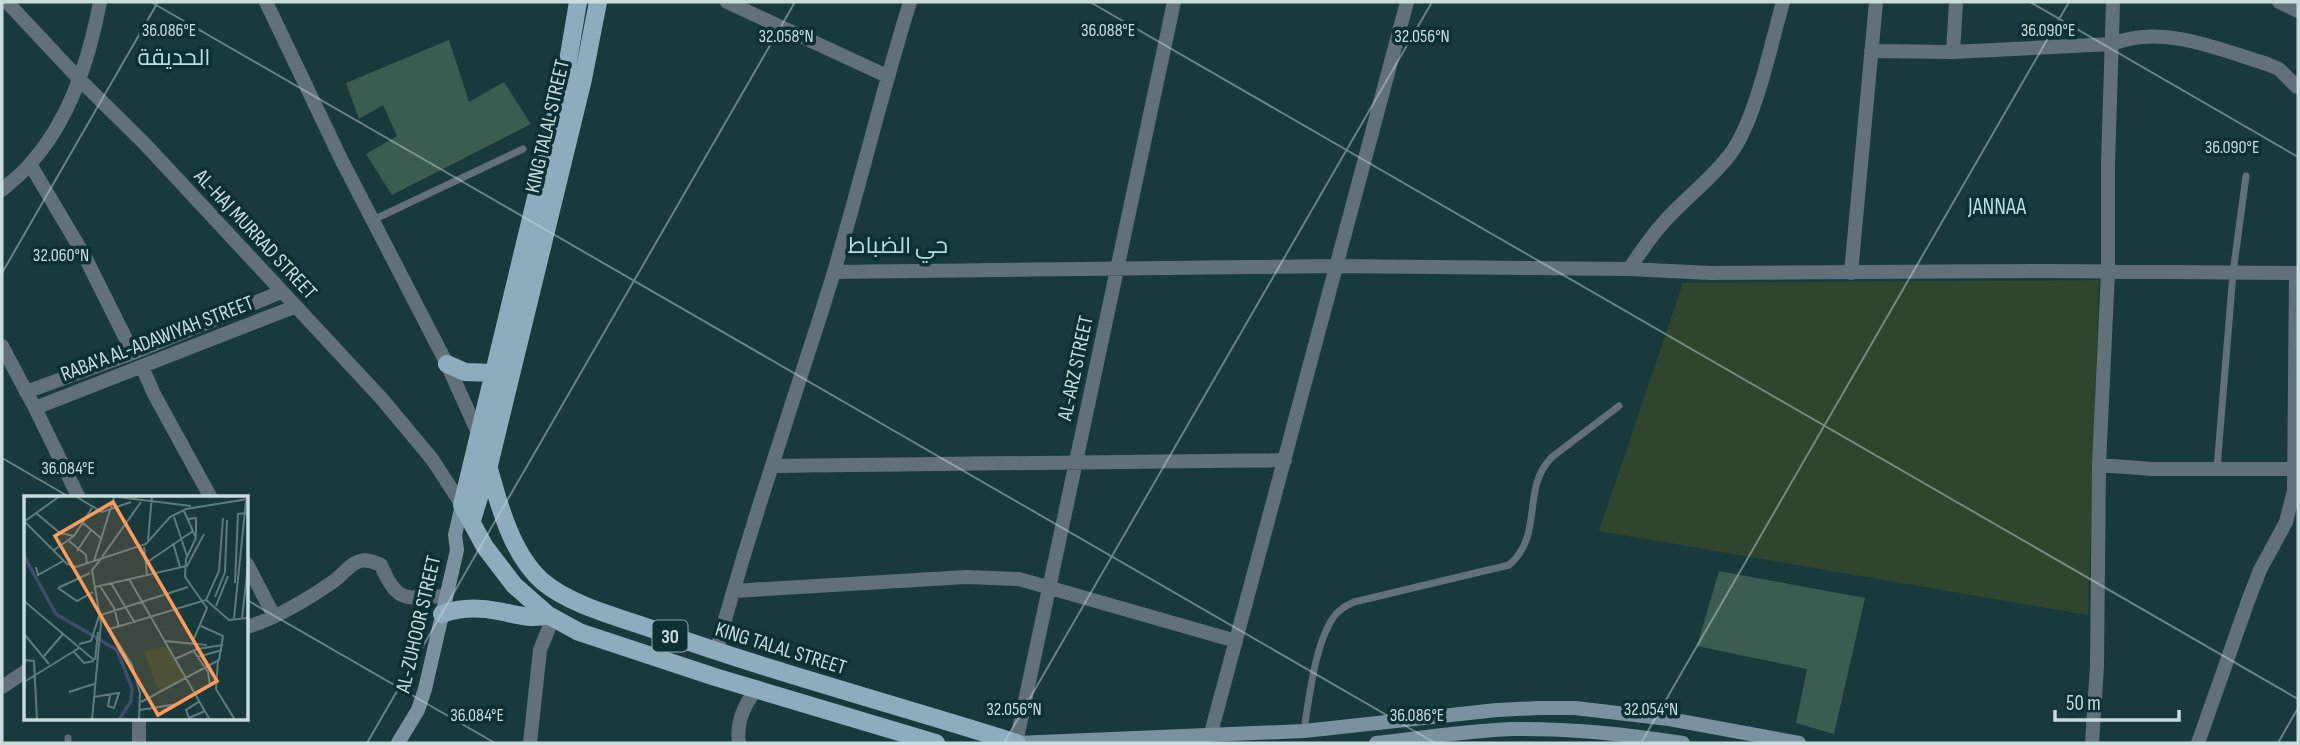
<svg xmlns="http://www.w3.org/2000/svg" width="2300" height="745" font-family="'Sofia Sans Condensed',Cairo,sans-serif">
<rect width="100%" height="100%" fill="#183a3d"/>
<path fill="#30452e" d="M 2099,280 L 2088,615 L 1599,531 L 1683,283 Z"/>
<path fill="#3c5c52" d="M 449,40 L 469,102 L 504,82 L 531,124 L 392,195 L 366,154 L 397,136 L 383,105 L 359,119 L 346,83 Z
M 1719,571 L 1865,598 L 1834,734 L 1796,723 L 1807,669 L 1697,646 Z"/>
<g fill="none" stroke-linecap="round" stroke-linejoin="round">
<path stroke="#627179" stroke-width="7" d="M 373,220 L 523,149
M 2217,468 L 2233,273 L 2246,176
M 1304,730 C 1309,699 1315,644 1333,618 C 1338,610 1345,606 1354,602 L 1509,565 C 1545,534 1520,489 1552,457 L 1619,406
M 68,738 L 68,743"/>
<path stroke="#627179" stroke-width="14" d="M 7,2 L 80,80 L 144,143 L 382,399 L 432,459 L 462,505
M 266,2 L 341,159 L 447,364 L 479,435
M 727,2 L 887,76
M 2279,2 L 2298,11
M 1871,51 L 1953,52 L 2112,44 C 2163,24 2218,49 2267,64 L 2279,69 L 2297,87
M 1953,52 L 1956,2
M 30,164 L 84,255 L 133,353
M 2,190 C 11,182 22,174 30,164 C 70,120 89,60 100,2
M 1629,269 C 1640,253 1651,236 1664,222 C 1685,198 1712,179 1731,153 C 1756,119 1771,44 1783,2
M 834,272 L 1337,266 L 1629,269 L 1711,273 L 2051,271 L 2298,273
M 1851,273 L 1876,2
M 2,346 L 35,408 L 79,498
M 142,367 L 154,394 L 211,498
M 26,392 L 133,353 L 281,292
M 35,408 L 294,307
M 2099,465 L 2152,469 L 2294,469
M 772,466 L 1285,460
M 247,564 L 274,616
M 733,591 L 966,577 L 1019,579 L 1236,641
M 247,627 C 277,618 308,599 334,581 C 343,575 349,564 360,561 C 367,559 374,562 381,565 C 398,606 407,597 446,596
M 716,652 C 750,527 792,406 831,282 C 859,189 881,95 910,2
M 2,687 L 26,671
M 139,719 L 139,743
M 1211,733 L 1407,2
M 530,743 L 540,650 L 553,618
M 739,743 C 736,723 744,705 756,690
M 1016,743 L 1174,2
M 2092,743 L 2097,666 L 2099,465 L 2108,272 L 2108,164 L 2113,2
M 2198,743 L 2248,601 L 2260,570 L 2286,522 L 2294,491 L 2296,273"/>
<path stroke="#7a92a0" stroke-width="14" d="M 398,743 L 418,710 L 425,689 L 457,550 L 455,535 L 462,505
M 1016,743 L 1304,731 L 1497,710 L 1538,708 L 1575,708 L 1669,719 L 1799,743
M 1376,743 C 1421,738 1466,731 1511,729 C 1568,728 1626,734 1683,743"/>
<path stroke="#8dacbd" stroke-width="18" d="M 578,2 L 566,73 L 462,505 L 485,547 L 514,585 L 548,615 L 579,632 L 715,677 L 936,743
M 447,364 L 465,372 L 494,373
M 480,437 C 494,482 505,548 542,581 C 571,606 622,618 658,631 C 776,673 897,705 1017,743
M 472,520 L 489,465 L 583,79 L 598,2
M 442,614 C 461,607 478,607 498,611 C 515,614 530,620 548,615"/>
</g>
<path fill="none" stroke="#c9dcdd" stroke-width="2" stroke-opacity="0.45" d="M 151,2 L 1435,743M 1090,2 L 2298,699M 2030,2 L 2298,157M 2,273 L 158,2M 2,458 L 71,498M 247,600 L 495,743M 367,743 L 795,2M 1004,743 L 1432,2M 1641,743 L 2069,2M 2278,743 L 2298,708"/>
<g text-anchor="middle" stroke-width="7" stroke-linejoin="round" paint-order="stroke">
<rect fill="#0d3033" stroke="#91a8aa" stroke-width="2" x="652.5" y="620.5" width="35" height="31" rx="5"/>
<g font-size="19" font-weight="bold" fill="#c9dcdd">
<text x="670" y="643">30</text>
</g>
<g font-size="21" fill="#c9dcdd" stroke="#0d3033">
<text transform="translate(547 126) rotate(-77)" y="7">KING TALAL STREET</text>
<text transform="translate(256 234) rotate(47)" y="7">AL-HAJ MURRAD STREET</text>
<text transform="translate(157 338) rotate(-21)" y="7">RABA'A AL-ADAWIYAH STREET</text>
<text transform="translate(1075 368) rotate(-78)" y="7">AL-ARZ STREET</text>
<text transform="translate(418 624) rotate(-77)" y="7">AL-ZUHOOR STREET</text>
<text transform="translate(781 648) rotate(17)" y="7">KING TALAL STREET</text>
</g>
<g font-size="23" fill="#b7dde0" stroke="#0d3033">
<text x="174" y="65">الحديقة</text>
<text x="1997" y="214">JANNAA</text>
<text x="898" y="253">حي الضباط</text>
</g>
</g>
<g transform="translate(24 496)">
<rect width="224" height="224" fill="#183a3d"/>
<path d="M 143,150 L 162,182 L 135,197 L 120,155 Z" fill="#30452e"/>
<path fill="none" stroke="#3e4d69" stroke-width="3.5" d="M 0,60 L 32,118 L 93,154 L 108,192 L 107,205 L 95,224"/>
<path fill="none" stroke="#5f7b7d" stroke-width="2" d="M 51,0 L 78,16 L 107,6M 86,0 L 167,10M 160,15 L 172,42 L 162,63 L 161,81 L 183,112 L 169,145M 12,17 L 36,37 L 50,40M 150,21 L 163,60M 164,23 L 172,22 L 172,40M 0,25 L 43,68 L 52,71 L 122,48 L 146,21 L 162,13 L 224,3M 1,25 L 36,0M 59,27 L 78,43M 124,44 L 128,0M 45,45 L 62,59 L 63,68M 149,47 L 156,71M 120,51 L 123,79M 30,54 L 50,40 L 68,12M 53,55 L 67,34M 78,61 L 117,6M 70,65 L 90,2M 122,67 L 169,35M 12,71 L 14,79 L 39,65M 105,83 L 186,224M 87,87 L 111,127M 211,87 L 214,18 L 224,17M 76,90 L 90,112 L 95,131M 71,91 L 163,70 L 180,38M 34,92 L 53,105 L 69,96M 34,92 L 66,77M 191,101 L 201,76 L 203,24M 182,104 L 205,124 L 224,122M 0,105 L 70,164M 192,110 L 204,80M 77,119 L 164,91M 78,121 L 108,169 L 116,197 L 115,224M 210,122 L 222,5M 218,122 L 224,70M 86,133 L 182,104 L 195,75 L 199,22M 0,138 L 25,168M 141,145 L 183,149M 55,148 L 67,145 L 75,120M 169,154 L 184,176 L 186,189M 50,156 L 60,167 L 70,165M 20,160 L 39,138M 173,161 L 198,154M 151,163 L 173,153 L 199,149M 0,164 L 10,165 L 13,224M 71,164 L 74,136M 194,165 L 192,193 L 211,224M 0,186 L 55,152M 45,196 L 70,188M 70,201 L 94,197 L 95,197 L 90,212 L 84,210 L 86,199M 176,205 L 162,214 L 165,222 L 181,215M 117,206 L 195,164 L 199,140 L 177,130M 116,214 L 153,208 L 171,197M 68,224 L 77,127 L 68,74 L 77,63"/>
<path fill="#fe9b58" fill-opacity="0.15" stroke="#fe9b58" stroke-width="3.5" d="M 89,6 L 193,185 L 134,219 L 31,40 Z"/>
<rect width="224" height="224" fill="none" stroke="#c9dcdd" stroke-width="3.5"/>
</g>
<g font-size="18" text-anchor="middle" fill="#c9dcdd" stroke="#0d3033" stroke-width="7" stroke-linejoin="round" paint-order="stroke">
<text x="169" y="36">36.086°E</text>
<text x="1108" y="36">36.088°E</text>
<text x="2048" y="36">36.090°E</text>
<text x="786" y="42">32.058°N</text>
<text x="1422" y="42">32.056°N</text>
<text x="2232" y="153">36.090°E</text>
<text x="61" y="261">32.060°N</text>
<text x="68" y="474">36.084°E</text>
<text x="1014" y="715">32.056°N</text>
<text x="1651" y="715">32.054°N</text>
<text x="477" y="721">36.084°E</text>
<text x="1417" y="721">36.086°E</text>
</g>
<rect width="2300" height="745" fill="none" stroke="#c9dcdd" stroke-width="7"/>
<path d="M2055 710v10h124v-10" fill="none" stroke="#c9dcdd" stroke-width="3.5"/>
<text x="2066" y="710" font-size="21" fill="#c9dcdd" stroke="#0d3033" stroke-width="5" paint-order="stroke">50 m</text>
</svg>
